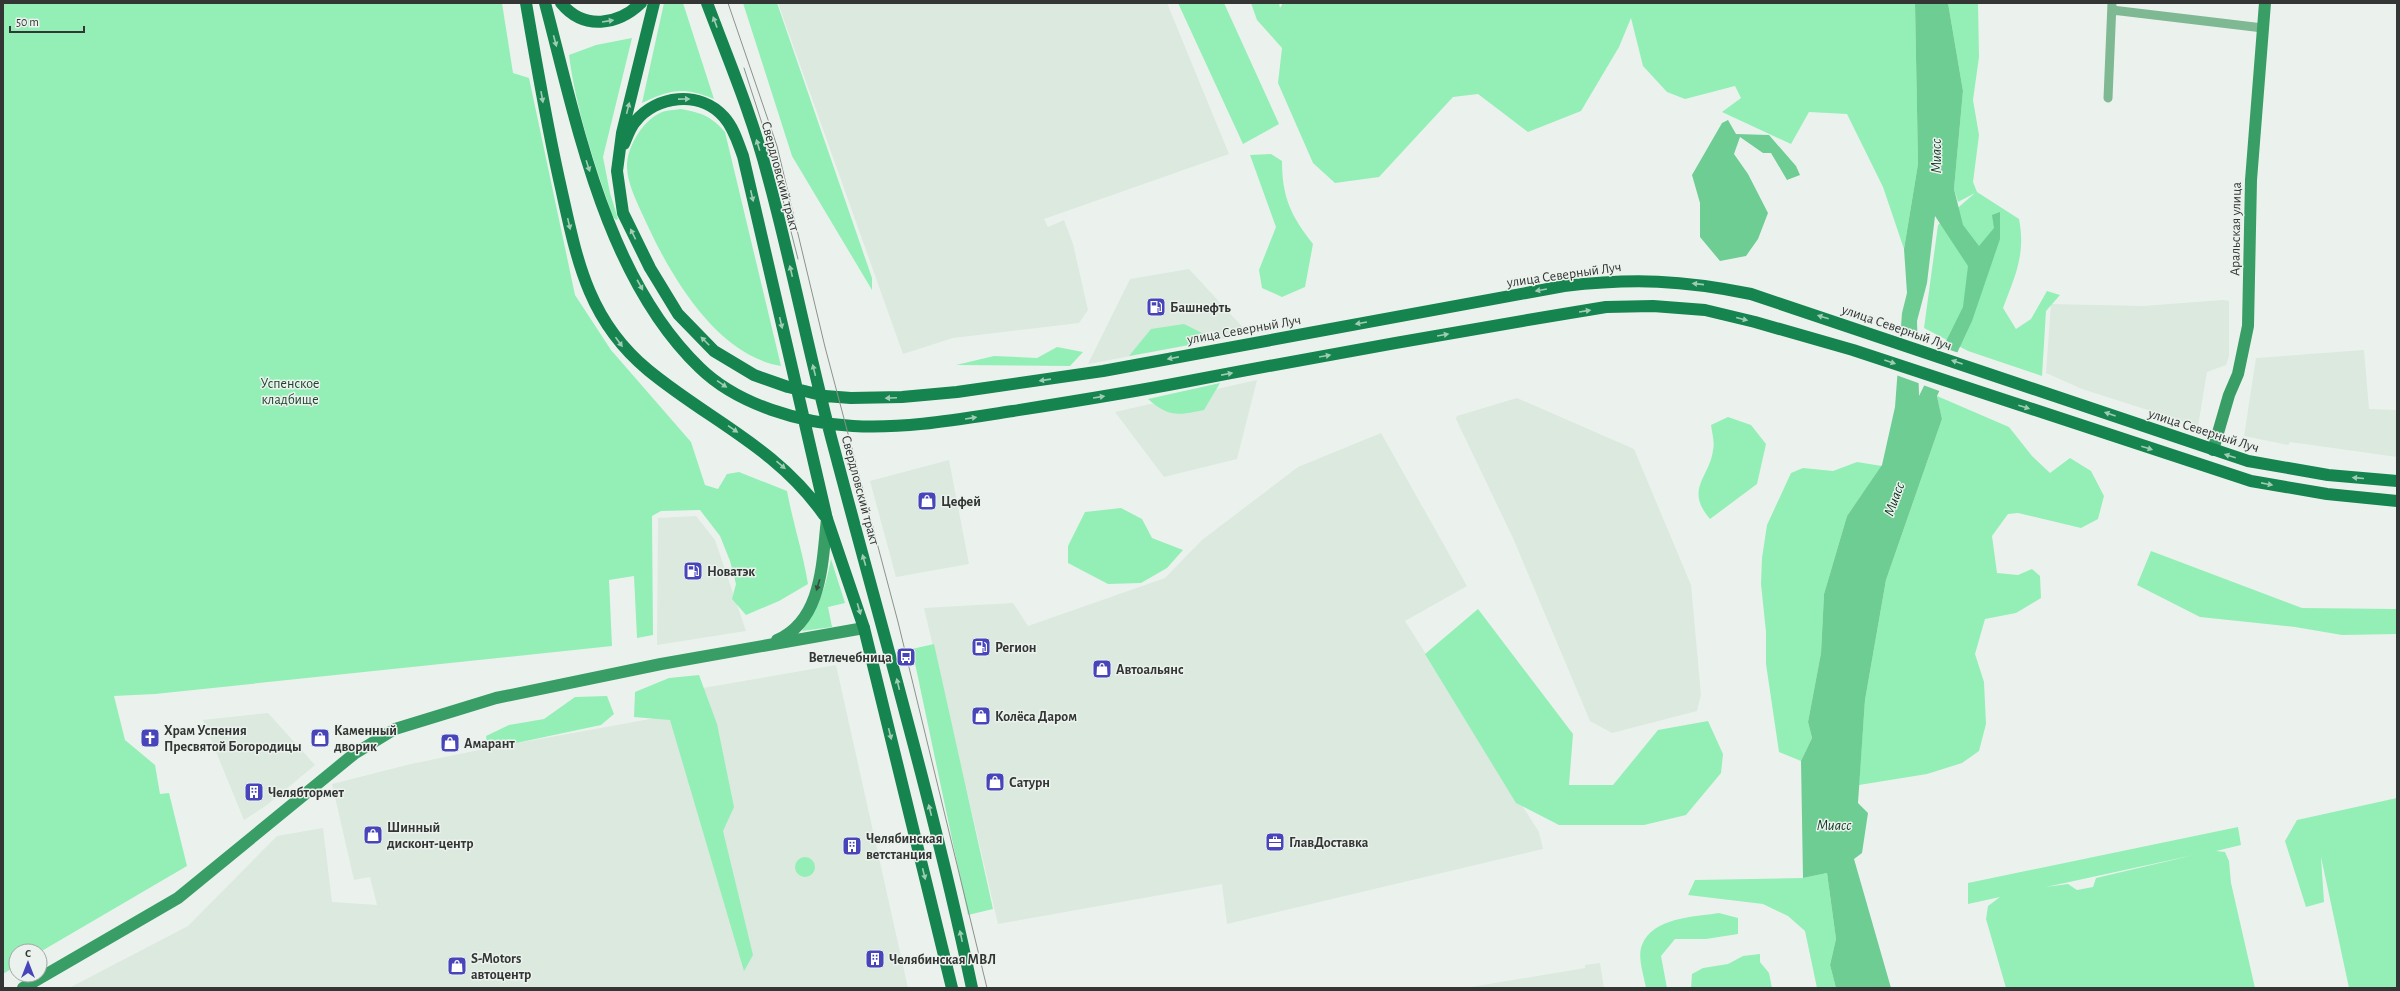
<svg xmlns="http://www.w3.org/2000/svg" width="2400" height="991" font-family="'Alegreya Sans',sans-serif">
<rect width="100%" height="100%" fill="#ebf2ed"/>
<path fill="#dbe9df" d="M 778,3 L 1167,3 L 1229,154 L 1044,219 L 1048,227 L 1064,220 L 1073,244 L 1088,310 L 1079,323 L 953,338 L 903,354 Z
M 1189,269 L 1249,334 L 1088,364 L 1130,279 Z
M 2223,300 L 2229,301 L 2229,356 L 2226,365 L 2207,372 L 2198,426 L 2082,389 L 2046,373 L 2051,304 L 2143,306 Z
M 2364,350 L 2369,409 L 2397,410 L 2397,457 L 2290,442 L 2288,445 L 2244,436 L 2256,358 Z
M 1257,380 L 1237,459 L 1164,477 L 1115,412 Z
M 1517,398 L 1634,449 L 1691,585 L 1701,695 L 1697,711 L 1612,733 L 1590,721 L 1513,538 L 1456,419 L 1457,416 Z
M 1381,433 L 1467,586 L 1405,621 L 1539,832 L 1543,849 L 1227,924 L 1222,884 L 998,924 L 924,608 L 1013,603 L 1028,626 L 1165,578 L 1202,540 L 1298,467 Z
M 949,460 L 969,564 L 896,577 L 870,481 Z
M 696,516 L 715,540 L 746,631 L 657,645 L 658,518 Z
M 836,665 L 908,988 L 69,988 L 188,926 L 277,836 L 323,828 L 332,902 L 377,905 L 370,877 L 354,880 L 332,784 L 411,764 L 479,750 L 661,717 L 656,696 Z
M 268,713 L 315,765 L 267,805 L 244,820 L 203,720 Z
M 1600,963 L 1604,988 L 1465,988 L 1585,968 L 1585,965 Z"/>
<path fill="#93efb6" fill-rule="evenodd" d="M 3,3 L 502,3 L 513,73 L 529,78 L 575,295 L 611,350 L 691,442 L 705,485 L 718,489 L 727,474 L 739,472 L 787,491 C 793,523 803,553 808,584 L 779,601 L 746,615 L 732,599 L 736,584 L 730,561 L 720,536 L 700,510 L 661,511 L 652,516 L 653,635 L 637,638 L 634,576 L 609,580 L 612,646 L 155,694 L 114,696 L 125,740 L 155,765 L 160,794 L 169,793 L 187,866 L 40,952 L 16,951 L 16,966 L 3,974 Z
M 664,3 L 683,3 L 714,99 C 683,87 672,89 642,103 Z
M 743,3 L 777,3 L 872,278 L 872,290 L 792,156 Z
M 1178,3 L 1224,3 L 1279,124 L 1243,144 Z
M 1251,3 L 1279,3 L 1280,8 L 1283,3 L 1915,3 L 1918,164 L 1904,249 L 1883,187 L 1847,114 L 1809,112 L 1791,144 L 1722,112 L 1741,98 L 1735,86 L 1685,99 L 1667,92 L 1643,66 L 1631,18 L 1619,47 L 1581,111 L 1528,132 L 1478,94 L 1453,97 L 1379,177 L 1335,183 L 1313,163 L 1278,83 L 1282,48 L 1257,20 Z
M 1948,3 L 1978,3 L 1979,57 L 1973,100 L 1979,135 L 1973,182 L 1977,192 L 2019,219 C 2026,254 2015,276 2003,308 L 2016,329 L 2031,319 L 2047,291 L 2060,295 L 2046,311 L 2042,376 L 1968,351 L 1924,328 L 1938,225 L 1975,193 L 1958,202 L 1954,189 L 1963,91 Z
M 632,38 L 603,157 L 610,193 L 618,219 L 616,220 L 613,217 C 595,165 576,110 569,55 L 596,45 Z
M 681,109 C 702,113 711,116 725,132 L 781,366 C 716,355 670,275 645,220 C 638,204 628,186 627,168 C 626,149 642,121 660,113 C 666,110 674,110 681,109 Z
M 1271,154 L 1282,161 C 1282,197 1291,216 1313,244 L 1305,287 L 1282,297 L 1262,288 L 1259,270 L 1276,227 L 1250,155 Z
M 1184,324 L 1216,340 L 1129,356 L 1151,329 Z
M 1057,347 L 1083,352 L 1070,366 L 956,365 L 994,356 L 1037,358 Z
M 1220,383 L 1204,410 C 1179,415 1169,418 1148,399 Z
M 1937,396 L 2009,427 L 2032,456 L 2050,473 L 2070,458 L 2091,471 L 2104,496 L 2098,519 L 2081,528 L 2018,513 L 2008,514 L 1992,536 L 1997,573 L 2018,575 L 2032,569 L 2040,576 L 2041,598 L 2016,613 L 1985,619 L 1975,654 L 1984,682 L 1986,724 L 1979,751 L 1962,763 L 1927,774 L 1859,785 L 1865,700 L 1886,580 L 1942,419 Z
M 1728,417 L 1751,425 L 1766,444 L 1757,484 L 1710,519 C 1684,489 1710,477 1713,450 C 1715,443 1712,433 1711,425 Z
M 1857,462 L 1882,466 L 1847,516 L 1824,594 L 1821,653 L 1808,722 L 1812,738 L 1801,761 L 1779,752 L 1766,664 L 1766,632 L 1761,584 L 1762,558 L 1767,525 L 1791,473 L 1803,468 L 1833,471 Z
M 1121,508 L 1142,519 L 1152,538 L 1183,550 L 1167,568 L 1141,583 L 1108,584 L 1068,563 L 1068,546 L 1085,512 Z
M 2151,551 L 2302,608 L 2397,609 L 2397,634 L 2342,635 L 2295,627 L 2200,617 L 2137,585 Z
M 831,559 L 845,603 L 828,607 L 832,627 L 802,631 C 820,605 825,589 831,559 Z
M 1478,609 L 1573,734 L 1569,785 L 1613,785 L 1658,730 L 1708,721 L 1723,754 L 1721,773 L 1686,815 L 1644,825 L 1559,825 L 1516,803 L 1425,654 Z
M 934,644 L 993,909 L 968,915 L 912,649 Z
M 699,675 L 717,724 L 734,807 L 723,831 L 753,955 L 744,971 L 670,720 L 634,717 L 635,692 L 669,678 Z
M 607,696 L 614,714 L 601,725 L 488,749 L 486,736 L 509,725 L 544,719 L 575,697 Z
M 2397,798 L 2397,988 L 2349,988 L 2321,857 L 2324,902 L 2306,907 L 2285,841 L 2297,820 Z
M 2238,827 L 2241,845 L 2216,851 L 2225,852 L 2229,861 L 2231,883 L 2255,988 L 2006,988 L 1986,919 L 1988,906 L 2000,897 L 1968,904 L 1968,883 ZM 2194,855 L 2096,878 L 2093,887 L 2077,890 L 2068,884 L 2046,887 Z
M795 867a10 10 0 1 1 20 0a10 10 0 1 1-20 0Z
M 1827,873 L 1836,939 L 1830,965 L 1836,988 L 1817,988 L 1805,931 L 1788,916 L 1763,904 L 1688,895 L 1695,880 L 1803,878 Z
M 1719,913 L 1738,918 L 1738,934 L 1706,939 L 1675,939 L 1661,956 L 1667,988 L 1646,988 C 1644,976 1637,957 1642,945 C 1653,917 1694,917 1719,913 Z
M 1760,954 L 1760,962 L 1769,973 L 1772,988 L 1691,988 L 1692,974 L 1703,968 L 1728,964 L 1743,956 Z"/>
<path fill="#6dcd93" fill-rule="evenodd" d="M 1915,3 L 1948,3 L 1963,91 L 1954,189 L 1963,225 L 1979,246 L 1994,228 L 1992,215 L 2000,212 L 2000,239 L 1972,321 L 1937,396 L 1942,419 L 1886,580 L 1865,700 L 1858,803 L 1868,813 L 1862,853 L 1854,859 L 1891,988 L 1836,988 L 1830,965 L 1836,939 L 1827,873 L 1803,878 L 1801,761 L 1812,738 L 1808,722 L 1821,653 L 1824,594 L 1847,516 L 1882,465 L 1895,407 L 1902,313 L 1907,293 L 1904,249 L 1918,164 ZM 1935,216 L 1968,266 L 1963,307 L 1919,396 L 1917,321 L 1927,283 Z
M 1728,120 L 1736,134 L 1769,135 L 1796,166 L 1800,175 L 1787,180 L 1771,153 L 1763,153 L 1740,137 L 1734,154 L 1748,174 L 1768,213 L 1758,239 L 1746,256 L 1720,261 L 1700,237 L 1700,203 L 1692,175 L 1722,123 Z"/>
<path fill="#ebf2ed" d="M 1899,333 L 1919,340 L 1921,384 L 1896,375 Z
M 1941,347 L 1959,353 L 1942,392 L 1923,385 Z"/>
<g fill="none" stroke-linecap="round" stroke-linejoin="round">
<path stroke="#7eb993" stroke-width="9" d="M 2112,10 L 2263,28
M 2108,98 L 2112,3"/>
<path stroke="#399d66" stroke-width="12" d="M 2213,450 L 2229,395 L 2238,374 L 2248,326 L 2251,180 L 2265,3
M 777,640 C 823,620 822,561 827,519
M 23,988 L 178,898 L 354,754 L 395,729 L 496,698 L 661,664 L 864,628"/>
<path stroke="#15844e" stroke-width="12" d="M 526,3 C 536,62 546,120 559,179 C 576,254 585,318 648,370 C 710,421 776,447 824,515
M 545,3 C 577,124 606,278 700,368 C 738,405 801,423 853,426 C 907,429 960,419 1013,411 C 1070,402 1127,393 1184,382 C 1325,355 1466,330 1606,307 L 1653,306 L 1705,310 L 1755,322 L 1853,350 L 2251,481 L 2327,494 L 2397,501
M 561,3 C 584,31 618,25 641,3
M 654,3 L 622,133 L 617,171 L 623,213 L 650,268 L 678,314 L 714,351 L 754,375 L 788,387 L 825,396 L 851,398 L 902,397 L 957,392 L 1103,371 L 1564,286 C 1634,278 1682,280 1751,294 L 2248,461 L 2328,475 L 2397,481
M 707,3 C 729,61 753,118 768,177 C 793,268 810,361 835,452 C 882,630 934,807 972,988
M 624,144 C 627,137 630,128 635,122 C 656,95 700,90 724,117 C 734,128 738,143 743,156 L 827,519 L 864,628 L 952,988"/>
<path stroke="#8c918d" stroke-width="1" d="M 728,3 L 777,146 L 825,347 L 898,622 L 987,988
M 744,68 L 769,145 L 798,259"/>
</g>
<defs><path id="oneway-solid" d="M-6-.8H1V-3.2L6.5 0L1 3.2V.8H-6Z"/></defs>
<g fill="#a0ccb5">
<use href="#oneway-solid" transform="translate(608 21) rotate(-9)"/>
<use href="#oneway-solid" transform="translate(715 22) rotate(-110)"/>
<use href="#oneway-solid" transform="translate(555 41) rotate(75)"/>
<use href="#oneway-solid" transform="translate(542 97) rotate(80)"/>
<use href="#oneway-solid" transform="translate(684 99) rotate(-1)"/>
<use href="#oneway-solid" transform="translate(628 108) rotate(-76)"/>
<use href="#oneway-solid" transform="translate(758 145) rotate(-107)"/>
<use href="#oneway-solid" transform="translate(588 166) rotate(72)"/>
<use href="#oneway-solid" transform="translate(752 196) rotate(77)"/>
<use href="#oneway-solid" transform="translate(569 224) rotate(77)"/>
<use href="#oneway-solid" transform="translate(633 234) rotate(-116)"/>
<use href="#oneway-solid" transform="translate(791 271) rotate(-103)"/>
<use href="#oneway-solid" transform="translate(1698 284) rotate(-174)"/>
<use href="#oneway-solid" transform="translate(640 285) rotate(61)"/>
<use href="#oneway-solid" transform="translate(1541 290) rotate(170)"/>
<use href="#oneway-solid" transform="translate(1585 311) rotate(-9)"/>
<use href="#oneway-solid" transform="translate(1823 317) rotate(-162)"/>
<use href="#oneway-solid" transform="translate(1742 319) rotate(14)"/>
<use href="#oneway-solid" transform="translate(781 323) rotate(77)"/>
<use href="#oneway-solid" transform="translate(1361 323) rotate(170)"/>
<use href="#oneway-solid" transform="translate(1443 335) rotate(-10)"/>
<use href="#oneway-solid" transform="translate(705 341) rotate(-135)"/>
<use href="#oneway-solid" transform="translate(619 342) rotate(54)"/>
<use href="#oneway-solid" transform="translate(1325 356) rotate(-10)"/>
<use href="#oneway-solid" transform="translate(1173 358) rotate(169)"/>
<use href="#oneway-solid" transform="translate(1890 362) rotate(19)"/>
<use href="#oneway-solid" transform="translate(1957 362) rotate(-161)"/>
<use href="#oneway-solid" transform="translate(814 370) rotate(-104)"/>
<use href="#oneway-solid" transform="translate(1227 374) rotate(-11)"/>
<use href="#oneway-solid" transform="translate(1045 380) rotate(172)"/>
<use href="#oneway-solid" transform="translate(722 384) rotate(34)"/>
<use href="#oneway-solid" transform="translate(1099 397) rotate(-9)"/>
<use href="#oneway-solid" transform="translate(891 398) rotate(178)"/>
<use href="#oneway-solid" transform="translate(2024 407) rotate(18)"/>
<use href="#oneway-solid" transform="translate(2110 414) rotate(-161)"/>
<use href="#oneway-solid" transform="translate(971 418) rotate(-9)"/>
<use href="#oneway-solid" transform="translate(733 429) rotate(34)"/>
<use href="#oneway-solid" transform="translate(2147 448) rotate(18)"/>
<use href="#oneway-solid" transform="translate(2230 456) rotate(-163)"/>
<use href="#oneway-solid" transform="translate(781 465) rotate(41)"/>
<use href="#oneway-solid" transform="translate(2358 478) rotate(-175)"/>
<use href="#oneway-solid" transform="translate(2267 484) rotate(11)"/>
<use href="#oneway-solid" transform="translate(864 560) rotate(-106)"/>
<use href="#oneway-solid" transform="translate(859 609) rotate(74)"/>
<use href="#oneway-solid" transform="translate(898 684) rotate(-104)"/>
<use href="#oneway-solid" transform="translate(890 734) rotate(76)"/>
<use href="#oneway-solid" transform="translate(930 810) rotate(-104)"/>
<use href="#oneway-solid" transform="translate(924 874) rotate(76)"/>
<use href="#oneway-solid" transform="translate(961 936) rotate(-102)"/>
</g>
<use fill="#345040" href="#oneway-solid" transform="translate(818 585) rotate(107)"/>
<defs>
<symbol id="fuel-square" viewBox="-11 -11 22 22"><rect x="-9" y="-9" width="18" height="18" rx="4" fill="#4845bb" stroke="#ebf2ed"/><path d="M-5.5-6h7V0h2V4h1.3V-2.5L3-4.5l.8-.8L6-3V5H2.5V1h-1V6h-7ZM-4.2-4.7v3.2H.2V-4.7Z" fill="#fff"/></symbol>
<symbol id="shop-square" viewBox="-11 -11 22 22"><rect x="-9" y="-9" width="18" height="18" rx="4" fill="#4845bb" stroke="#ebf2ed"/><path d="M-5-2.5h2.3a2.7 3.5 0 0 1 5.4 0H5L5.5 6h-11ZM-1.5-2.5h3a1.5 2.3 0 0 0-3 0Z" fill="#fff"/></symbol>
<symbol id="bus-square" viewBox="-11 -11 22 22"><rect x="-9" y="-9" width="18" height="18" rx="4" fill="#4845bb" stroke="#ebf2ed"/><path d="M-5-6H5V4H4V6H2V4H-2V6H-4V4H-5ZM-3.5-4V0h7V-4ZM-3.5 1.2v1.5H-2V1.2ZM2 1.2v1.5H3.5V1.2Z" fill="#fff"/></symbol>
<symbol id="church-square" viewBox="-11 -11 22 22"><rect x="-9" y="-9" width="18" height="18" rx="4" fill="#4845bb" stroke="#ebf2ed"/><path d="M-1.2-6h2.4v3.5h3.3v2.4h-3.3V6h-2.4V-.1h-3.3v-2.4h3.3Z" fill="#fff"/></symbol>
<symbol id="building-square" viewBox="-11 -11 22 22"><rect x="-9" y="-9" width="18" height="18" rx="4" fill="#4845bb" stroke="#ebf2ed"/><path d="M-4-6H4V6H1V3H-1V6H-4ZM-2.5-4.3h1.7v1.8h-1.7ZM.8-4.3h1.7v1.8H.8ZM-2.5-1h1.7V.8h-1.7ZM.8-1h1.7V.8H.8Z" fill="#fff"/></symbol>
<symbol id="office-square" viewBox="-11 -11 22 22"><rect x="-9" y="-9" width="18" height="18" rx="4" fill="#4845bb" stroke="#ebf2ed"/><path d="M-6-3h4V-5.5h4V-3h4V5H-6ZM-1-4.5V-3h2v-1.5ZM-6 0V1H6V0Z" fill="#fff"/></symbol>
</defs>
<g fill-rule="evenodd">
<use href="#fuel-square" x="1145" y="296" width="22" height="22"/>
<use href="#shop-square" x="916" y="490" width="22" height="22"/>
<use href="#fuel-square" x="682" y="560" width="22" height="22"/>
<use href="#fuel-square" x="970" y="636" width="22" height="22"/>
<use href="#bus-square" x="895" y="646" width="22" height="22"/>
<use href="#shop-square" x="1091" y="658" width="22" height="22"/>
<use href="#shop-square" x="970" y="705" width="22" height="22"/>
<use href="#church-square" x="139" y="727" width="22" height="22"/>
<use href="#shop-square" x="309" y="727" width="22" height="22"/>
<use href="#shop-square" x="439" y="732" width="22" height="22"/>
<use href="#shop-square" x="984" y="771" width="22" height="22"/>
<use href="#building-square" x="243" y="781" width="22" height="22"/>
<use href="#shop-square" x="362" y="824" width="22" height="22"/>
<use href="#office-square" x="1264" y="831" width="22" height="22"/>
<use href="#building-square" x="841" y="835" width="22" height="22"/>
<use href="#building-square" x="864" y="948" width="22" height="22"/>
<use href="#shop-square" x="446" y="955" width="22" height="22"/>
</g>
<g text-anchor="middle" stroke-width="3" stroke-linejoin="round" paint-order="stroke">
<g font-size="14" fill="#333634" stroke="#ebf2ed">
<text transform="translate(781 176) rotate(75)" y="5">Свердловский тракт</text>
<text transform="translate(2235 229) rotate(-89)" y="5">Аральская улица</text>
<text transform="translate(1564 274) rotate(-8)" y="5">улица Северный Луч</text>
<text transform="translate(1897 327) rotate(19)" y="5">улица Северный Луч</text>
<text transform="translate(1244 329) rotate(-10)" y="5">улица Северный Луч</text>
<text transform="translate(2204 430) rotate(18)" y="5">улица Северный Луч</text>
<text transform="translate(861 490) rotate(75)" y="5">Свердловский тракт</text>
</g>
<g font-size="14" font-weight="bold" fill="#333634" stroke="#ebf2ed" text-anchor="start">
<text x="1170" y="312">Башнефть</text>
<text x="941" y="506">Цефей</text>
<text x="707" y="576">Новатэк</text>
<text x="995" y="652">Регион</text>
<text x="892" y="662" text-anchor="end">Ветлечебница</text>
<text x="1116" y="674">Автоальянс</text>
<text x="995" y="721">Колёса Даром</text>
<text x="164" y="735">Храм Успения<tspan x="164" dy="16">Пресвятой Богородицы</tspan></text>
<text x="334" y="735">Каменный<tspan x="334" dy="16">дворик</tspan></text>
<text x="464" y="748">Амарант</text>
<text x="1009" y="787">Сатурн</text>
<text x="268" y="797">Челябтормет</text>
<text x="387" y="832">Шинный<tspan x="387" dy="16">дисконт-центр</tspan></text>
<text x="866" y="843">Челябинская<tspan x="866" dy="16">ветстанция</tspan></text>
<text x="1289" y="847">ГлавДоставка</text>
<text x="471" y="963">S-Motors<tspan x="471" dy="16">автоцентр</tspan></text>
<text x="889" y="964">Челябинская МВЛ</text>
</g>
<g font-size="14" fill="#1c452d" stroke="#ebf2ed">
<text x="290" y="388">Успенское<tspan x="290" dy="16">кладбище</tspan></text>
</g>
<g font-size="15" font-style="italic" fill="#0d3620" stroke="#ebf2ed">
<text transform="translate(1936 156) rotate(-90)" y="5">Миасс</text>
<text transform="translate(1894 499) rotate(-70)" y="5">Миасс</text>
<text x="1834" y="830">Миасс</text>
</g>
</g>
<rect width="2400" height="991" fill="none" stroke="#333634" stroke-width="8"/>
<g transform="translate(28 963)"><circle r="19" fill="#ebf2ed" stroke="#a1a7a3"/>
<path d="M0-3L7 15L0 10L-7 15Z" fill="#4845bb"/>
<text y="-6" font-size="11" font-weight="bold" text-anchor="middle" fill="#333634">С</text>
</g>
<path d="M10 26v6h74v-6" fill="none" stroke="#333634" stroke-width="2"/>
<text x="16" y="26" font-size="12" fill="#333634" stroke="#ebf2ed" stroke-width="3" paint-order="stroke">50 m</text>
</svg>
